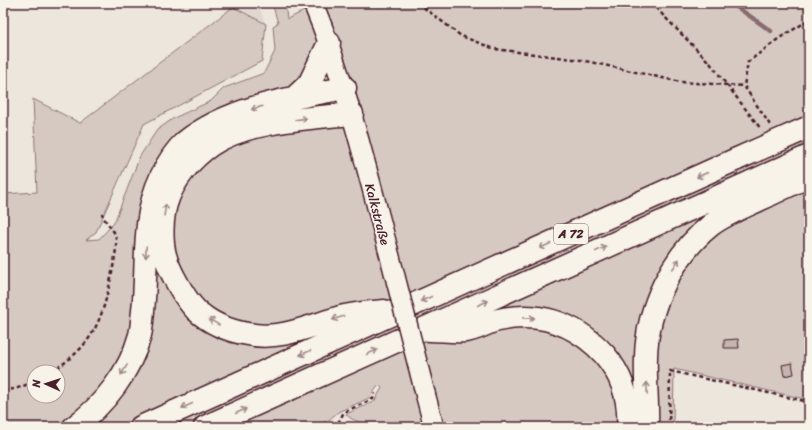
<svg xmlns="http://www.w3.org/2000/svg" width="812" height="430" font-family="Sriracha,sans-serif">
<rect width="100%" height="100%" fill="#ece6dd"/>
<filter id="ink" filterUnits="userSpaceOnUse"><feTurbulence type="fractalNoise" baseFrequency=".025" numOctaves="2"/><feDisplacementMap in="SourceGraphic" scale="8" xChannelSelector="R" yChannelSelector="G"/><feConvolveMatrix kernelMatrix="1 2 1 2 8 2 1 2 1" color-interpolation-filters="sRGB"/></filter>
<g filter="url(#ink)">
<path fill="#e0d7d0" d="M 226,3 L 257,3 L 266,24 L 233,7 Z"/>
<path fill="#d5c9c2" stroke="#907476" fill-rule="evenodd" d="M 272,3 L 285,3 L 287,19 L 322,3 L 809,3 L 809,400 L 674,369 L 673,427 L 368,427 C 361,420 352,422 346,414 L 374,402 L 382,388 L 379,385 L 369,398 L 338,412 L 330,419 L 315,427 L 3,427 L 3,194 L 37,192 L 33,99 L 80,123 L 233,7 L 266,24 L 262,61 L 144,124 L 96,232 L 86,240 L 99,239 L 114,223 L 140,156 L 157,130 L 174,118 L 211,101 L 224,88 L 264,73 L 275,51 L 273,26 L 278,23 ZM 34,372 L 58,372 L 58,396 L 34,396 Z"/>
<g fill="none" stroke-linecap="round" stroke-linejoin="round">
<path stroke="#896c6f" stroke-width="4.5" d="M 731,3 L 771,31"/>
</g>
<path fill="#c4b5b0" stroke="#4a1f2b" d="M 738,339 L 739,348 L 724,348 L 724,340 Z
M 792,363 L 794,374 L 784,376 L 782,365 Z"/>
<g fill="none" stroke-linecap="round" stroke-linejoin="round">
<defs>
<path id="major" d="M 313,3 C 346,83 366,166 388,249
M 425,393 L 434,427"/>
<path id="highway" d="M 294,98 L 309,84 L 329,43
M 352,114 C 311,118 246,121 211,145 C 192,158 173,180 166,204 C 162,218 161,240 165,255 C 169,271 185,299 196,310 C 210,323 229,331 248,334 C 282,341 313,324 345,316 C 357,313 371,312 384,311
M 429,330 C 441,330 453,332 465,331 C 475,330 485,324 494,321 C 537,310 574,322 604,354 C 622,375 630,400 628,427
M 74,427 C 104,405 130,372 140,335 C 142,327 142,319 143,311 C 148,266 141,219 161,177 C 167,164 174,152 185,142 C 229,107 291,98 345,88
M 141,427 L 737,159
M 205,427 L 753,181
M 647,427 C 648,404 645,380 646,357 C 647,308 672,256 711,225 C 727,213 747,206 765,197"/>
</defs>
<use href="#major" stroke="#4a1f2b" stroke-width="22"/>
<use href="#highway" stroke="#4a1f2b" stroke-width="25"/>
<path stroke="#4a1f2b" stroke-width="2.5" stroke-dasharray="4 3" stroke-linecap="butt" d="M 418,3 L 461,36 L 495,49 L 581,60 L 681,82 L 744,86
M 651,3 L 710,63 L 761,129
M 770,125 L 744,86 L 748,62 L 778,39 L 809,20
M 51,372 C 92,346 101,324 111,278 C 113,266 117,251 116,239 C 115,228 104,223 102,213
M 3,390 L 15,389 L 34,382
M 338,423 L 344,412 L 373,399 L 375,393
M 324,427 C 335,421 348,423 360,427
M 669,427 L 670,371 L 809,402"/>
<use href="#major" stroke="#f7f3e8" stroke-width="19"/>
<use href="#highway" stroke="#f7f3e8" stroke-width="22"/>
<defs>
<path id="major-bridge" d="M 388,249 L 425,393"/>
<path id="highway-bridge" d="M 737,159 L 807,128
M 753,181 L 809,156
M 765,197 L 809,176"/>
</defs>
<use href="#major-bridge" stroke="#4a1f2b" stroke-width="22" stroke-linecap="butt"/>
<use href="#highway-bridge" stroke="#4a1f2b" stroke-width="25" stroke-linecap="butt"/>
<use href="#major-bridge" stroke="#f7f3e8" stroke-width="19"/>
<use href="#highway-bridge" stroke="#f7f3e8" stroke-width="22"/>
</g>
<defs><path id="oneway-shaft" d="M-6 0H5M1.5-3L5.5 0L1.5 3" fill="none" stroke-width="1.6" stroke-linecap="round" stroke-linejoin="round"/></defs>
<g stroke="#a0898a">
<use href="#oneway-shaft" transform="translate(257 108) rotate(164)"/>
<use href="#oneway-shaft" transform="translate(301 119) rotate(-7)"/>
<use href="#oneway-shaft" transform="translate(702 175) rotate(156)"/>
<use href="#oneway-shaft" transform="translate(165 210) rotate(-81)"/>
<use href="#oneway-shaft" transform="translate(545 246) rotate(156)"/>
<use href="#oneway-shaft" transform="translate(601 249) rotate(-24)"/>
<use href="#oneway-shaft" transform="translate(146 252) rotate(92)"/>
<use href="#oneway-shaft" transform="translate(676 264) rotate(-57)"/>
<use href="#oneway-shaft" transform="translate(426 299) rotate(156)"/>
<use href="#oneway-shaft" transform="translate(483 303) rotate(-24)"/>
<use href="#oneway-shaft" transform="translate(338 318) rotate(162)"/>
<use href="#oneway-shaft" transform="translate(529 318) rotate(1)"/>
<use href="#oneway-shaft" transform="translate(214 322) rotate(-149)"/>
<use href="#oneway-shaft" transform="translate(372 352) rotate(-24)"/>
<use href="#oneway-shaft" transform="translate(305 353) rotate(156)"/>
<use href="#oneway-shaft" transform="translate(124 370) rotate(122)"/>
<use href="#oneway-shaft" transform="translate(647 388) rotate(-92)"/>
<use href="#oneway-shaft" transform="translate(187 406) rotate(156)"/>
<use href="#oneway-shaft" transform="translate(241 411) rotate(-24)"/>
</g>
</g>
<g text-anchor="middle" stroke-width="3.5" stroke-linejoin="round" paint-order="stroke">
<rect fill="#f7f3e8" stroke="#7e5f64" stroke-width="1" x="554" y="224" width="34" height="20" rx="3"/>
<g font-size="12" font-weight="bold" fill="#4a1f2b">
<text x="571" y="238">A 72</text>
</g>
<g font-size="13" fill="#4a1f2b" stroke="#f7f3e8">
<text transform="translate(378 214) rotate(75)" y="5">Kalkstraße</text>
</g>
</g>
<rect width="812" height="430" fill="none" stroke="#f7f3e8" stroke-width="16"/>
<rect x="8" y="8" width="796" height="414" fill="none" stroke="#4a1f2b" stroke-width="1.5" filter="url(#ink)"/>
<g transform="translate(46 384) rotate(273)"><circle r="19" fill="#f7f3e8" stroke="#b29e9c"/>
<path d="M0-3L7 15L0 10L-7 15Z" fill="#4a1f2b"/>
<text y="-6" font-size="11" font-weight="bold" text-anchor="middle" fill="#4a1f2b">N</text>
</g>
</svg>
